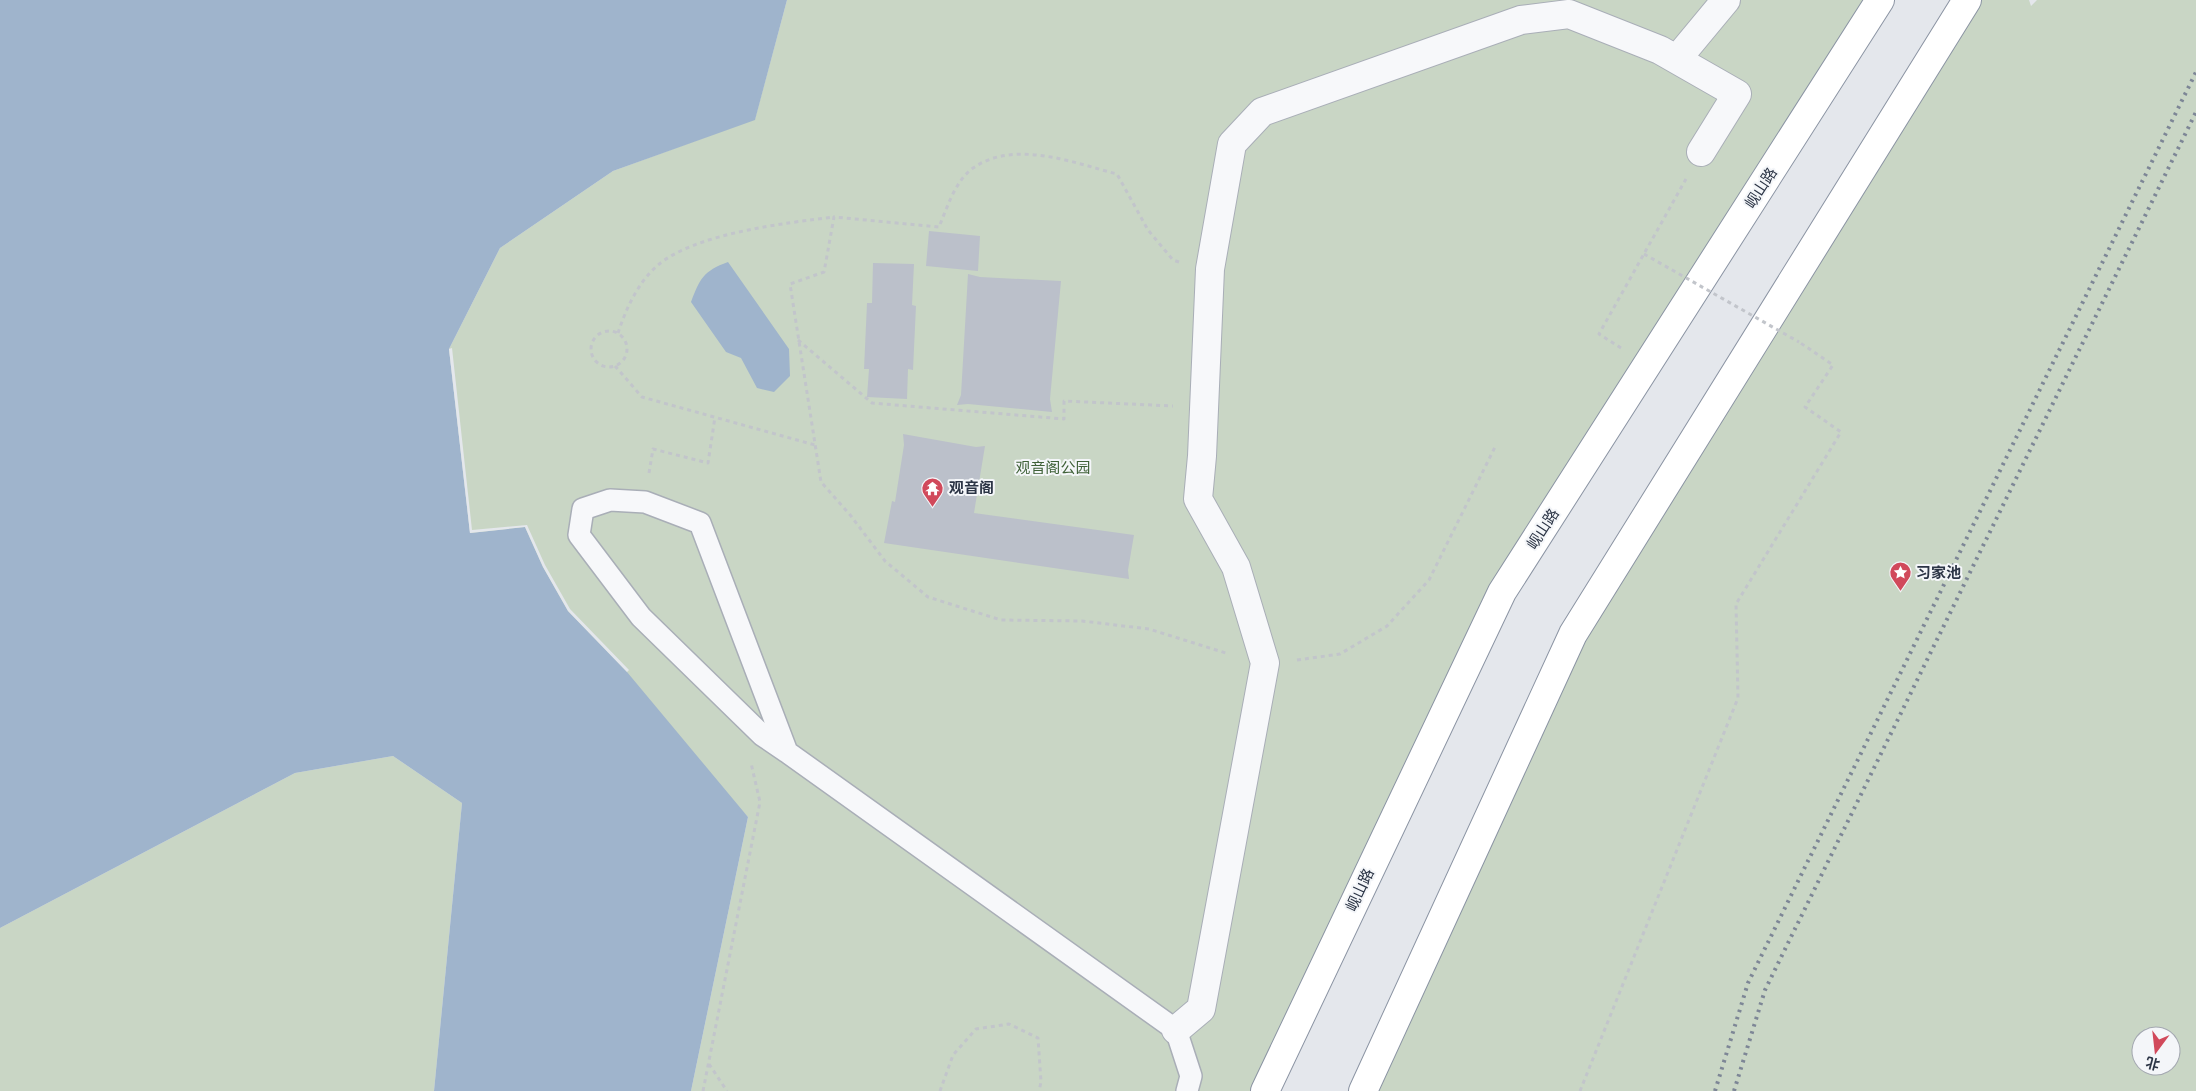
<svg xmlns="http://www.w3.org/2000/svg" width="2196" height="1091" font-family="Roboto,'Noto Sans SC',sans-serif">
<rect width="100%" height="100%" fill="#e4e7ec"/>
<path fill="#c9d6c5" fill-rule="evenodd" d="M 787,0 L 1880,0 L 1502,592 L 1265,1091 L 691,1091 L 748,817 L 470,533 L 449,349 L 500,248 L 613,171 L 755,119 Z
M 1967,0 L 2029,0 L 2031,6 L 2037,0 L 2196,0 L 2196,1091 L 1363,1091 L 1553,677 ZM 2141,1036 L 2171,1036 L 2171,1066 L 2141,1066 Z
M 393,756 L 462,803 L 434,1091 L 0,1091 L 0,928 L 295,773 Z"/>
<path fill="#9fb4cc" d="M 0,0 L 787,0 L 755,120 L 613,171 L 500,248 L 449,349 L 470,533 L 525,527 L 543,567 L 568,611 L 627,672 L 748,817 L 691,1091 L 434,1091 L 462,803 L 393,756 L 295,773 L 0,928 Z
M 728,262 L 789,349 L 790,376 L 774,392 L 757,388 L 741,358 L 726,352 L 691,302 C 700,279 703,271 728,262 Z"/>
<path fill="#e4e7ec" d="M 452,348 L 472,530 L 527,525 L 545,565 L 570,609 L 629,670 L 627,672 L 568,611 L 543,567 L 525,527 L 470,533 L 449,349 Z"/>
<path fill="#bbc0ca" d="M 929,231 L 980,236 L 978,271 L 926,266 Z
M 873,263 L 914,264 L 912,305 L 916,306 L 913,370 L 908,369 L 907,399 L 867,397 L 869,369 L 864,369 L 867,303 L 872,303 Z
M 968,274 L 980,277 L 1061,281 L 1050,399 L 1052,412 L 968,404 L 957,405 L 961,395 Z
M 903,434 L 976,447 L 985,446 L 974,513 L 1134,535 L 1128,570 L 1129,579 L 884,543 L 892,501 L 895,502 L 904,445 Z"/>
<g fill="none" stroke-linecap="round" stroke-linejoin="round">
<defs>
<path id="lane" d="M 787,752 L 700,523 L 645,502 L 610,500 L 583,509 L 579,535 L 641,617 L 762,735 L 787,752 L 1176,1030 L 1191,1076 L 1187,1091"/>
<path id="street" d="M 1677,59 L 1726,0
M 1176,1030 L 1201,1009 L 1265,663 L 1236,567 L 1198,499 L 1202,456 L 1210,269 L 1232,144 L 1262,112 L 1521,20 L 1569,14 L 1660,50 L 1737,94 L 1701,152"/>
<path id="highway" d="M 1265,1091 L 1502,592 L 1880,0
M 1363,1091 L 1573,634 L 1967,0"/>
</defs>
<use href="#lane" stroke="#a9aeb7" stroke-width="24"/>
<use href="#street" stroke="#a9aeb7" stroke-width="30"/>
<use href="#highway" stroke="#8b94a3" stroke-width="30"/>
<path stroke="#c2c5cb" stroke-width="3" stroke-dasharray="4 4" stroke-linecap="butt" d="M 1179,262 L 1173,260 L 1148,230 L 1117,174 C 1074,163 1015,139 973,168 C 955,181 947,208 939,227 L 834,217 L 824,272 L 790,284 L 821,482 L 851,516 L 885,561 L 928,597 L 1001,620 L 1082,621 L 1149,629 L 1229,654
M591 349a18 18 0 1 1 36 0a18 18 0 1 1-36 0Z
M 618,333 C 626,309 638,282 658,265 C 696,233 786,223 834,217
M 798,340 L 872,403 L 1064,419 L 1064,401 L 1173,406
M 1621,348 L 1599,334 L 1686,179
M 615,366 L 642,397 L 815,445
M 649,473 L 653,449 L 708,463 L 715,417
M 1297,660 L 1340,654 L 1387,626 L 1429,580 L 1495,447
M 709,1064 L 727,1091
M 703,1091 L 760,802 L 751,763
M 940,1091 L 953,1055 L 976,1029 L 1009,1024 L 1038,1038 L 1041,1082 L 1039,1091
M 1580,1091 L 1738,698 L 1736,604 L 1841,432 L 1805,407 L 1833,365 L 1799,342"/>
<use href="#lane" stroke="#f7f8fa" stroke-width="21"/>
<use href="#street" stroke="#f7f8fa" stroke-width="28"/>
<use href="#highway" stroke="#fff" stroke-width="28"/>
<path stroke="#7d8696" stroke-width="4" stroke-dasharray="2.5 5" stroke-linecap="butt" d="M 1715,1091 L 1748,983 L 2196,72
M 1734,1091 L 1765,990 L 2196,112"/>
<path stroke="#c2c5cb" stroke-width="3" stroke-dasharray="4 4" stroke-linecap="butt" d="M 1644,254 L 1799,342"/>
</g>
<defs>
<symbol id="temple-pin" viewBox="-11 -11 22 30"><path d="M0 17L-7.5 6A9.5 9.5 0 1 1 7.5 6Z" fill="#d1495b" stroke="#f4f6f9"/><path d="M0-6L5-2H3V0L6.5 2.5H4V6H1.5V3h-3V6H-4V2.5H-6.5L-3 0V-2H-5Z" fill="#fff"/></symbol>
<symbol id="sight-pin" viewBox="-11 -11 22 30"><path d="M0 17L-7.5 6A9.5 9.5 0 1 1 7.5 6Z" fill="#d1495b" stroke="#f4f6f9"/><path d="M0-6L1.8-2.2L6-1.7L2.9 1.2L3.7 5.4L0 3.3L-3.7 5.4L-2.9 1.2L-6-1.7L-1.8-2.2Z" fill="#fff"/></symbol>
</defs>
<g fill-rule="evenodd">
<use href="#temple-pin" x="920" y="476" width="25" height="34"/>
<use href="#sight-pin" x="1888" y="560" width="25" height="34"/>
</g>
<g text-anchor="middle" stroke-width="4" stroke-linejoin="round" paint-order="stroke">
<g font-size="15" fill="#2b3445" stroke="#f4f6f9">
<text transform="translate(1761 188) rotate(-57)" y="5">岘山路</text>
<text transform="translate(1543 529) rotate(-57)" y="5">岘山路</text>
<text transform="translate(1360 890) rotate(-65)" y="5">岘山路</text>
</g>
<g font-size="15" fill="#3f6138" stroke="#f4f6f9">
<text x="1053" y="473">观音阁公园</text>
</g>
<g font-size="15" font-weight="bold" fill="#2b3445" stroke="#f4f6f9" text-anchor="start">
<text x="949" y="493">观音阁</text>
<text x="1916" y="578">习家池</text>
</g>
</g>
<g transform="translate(2156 1051) rotate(195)"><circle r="24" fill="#f4f6f9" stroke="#a4a8b1"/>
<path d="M0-4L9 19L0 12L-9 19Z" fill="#d1495b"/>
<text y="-8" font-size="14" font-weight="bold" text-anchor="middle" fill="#2b3445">北</text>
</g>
</svg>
